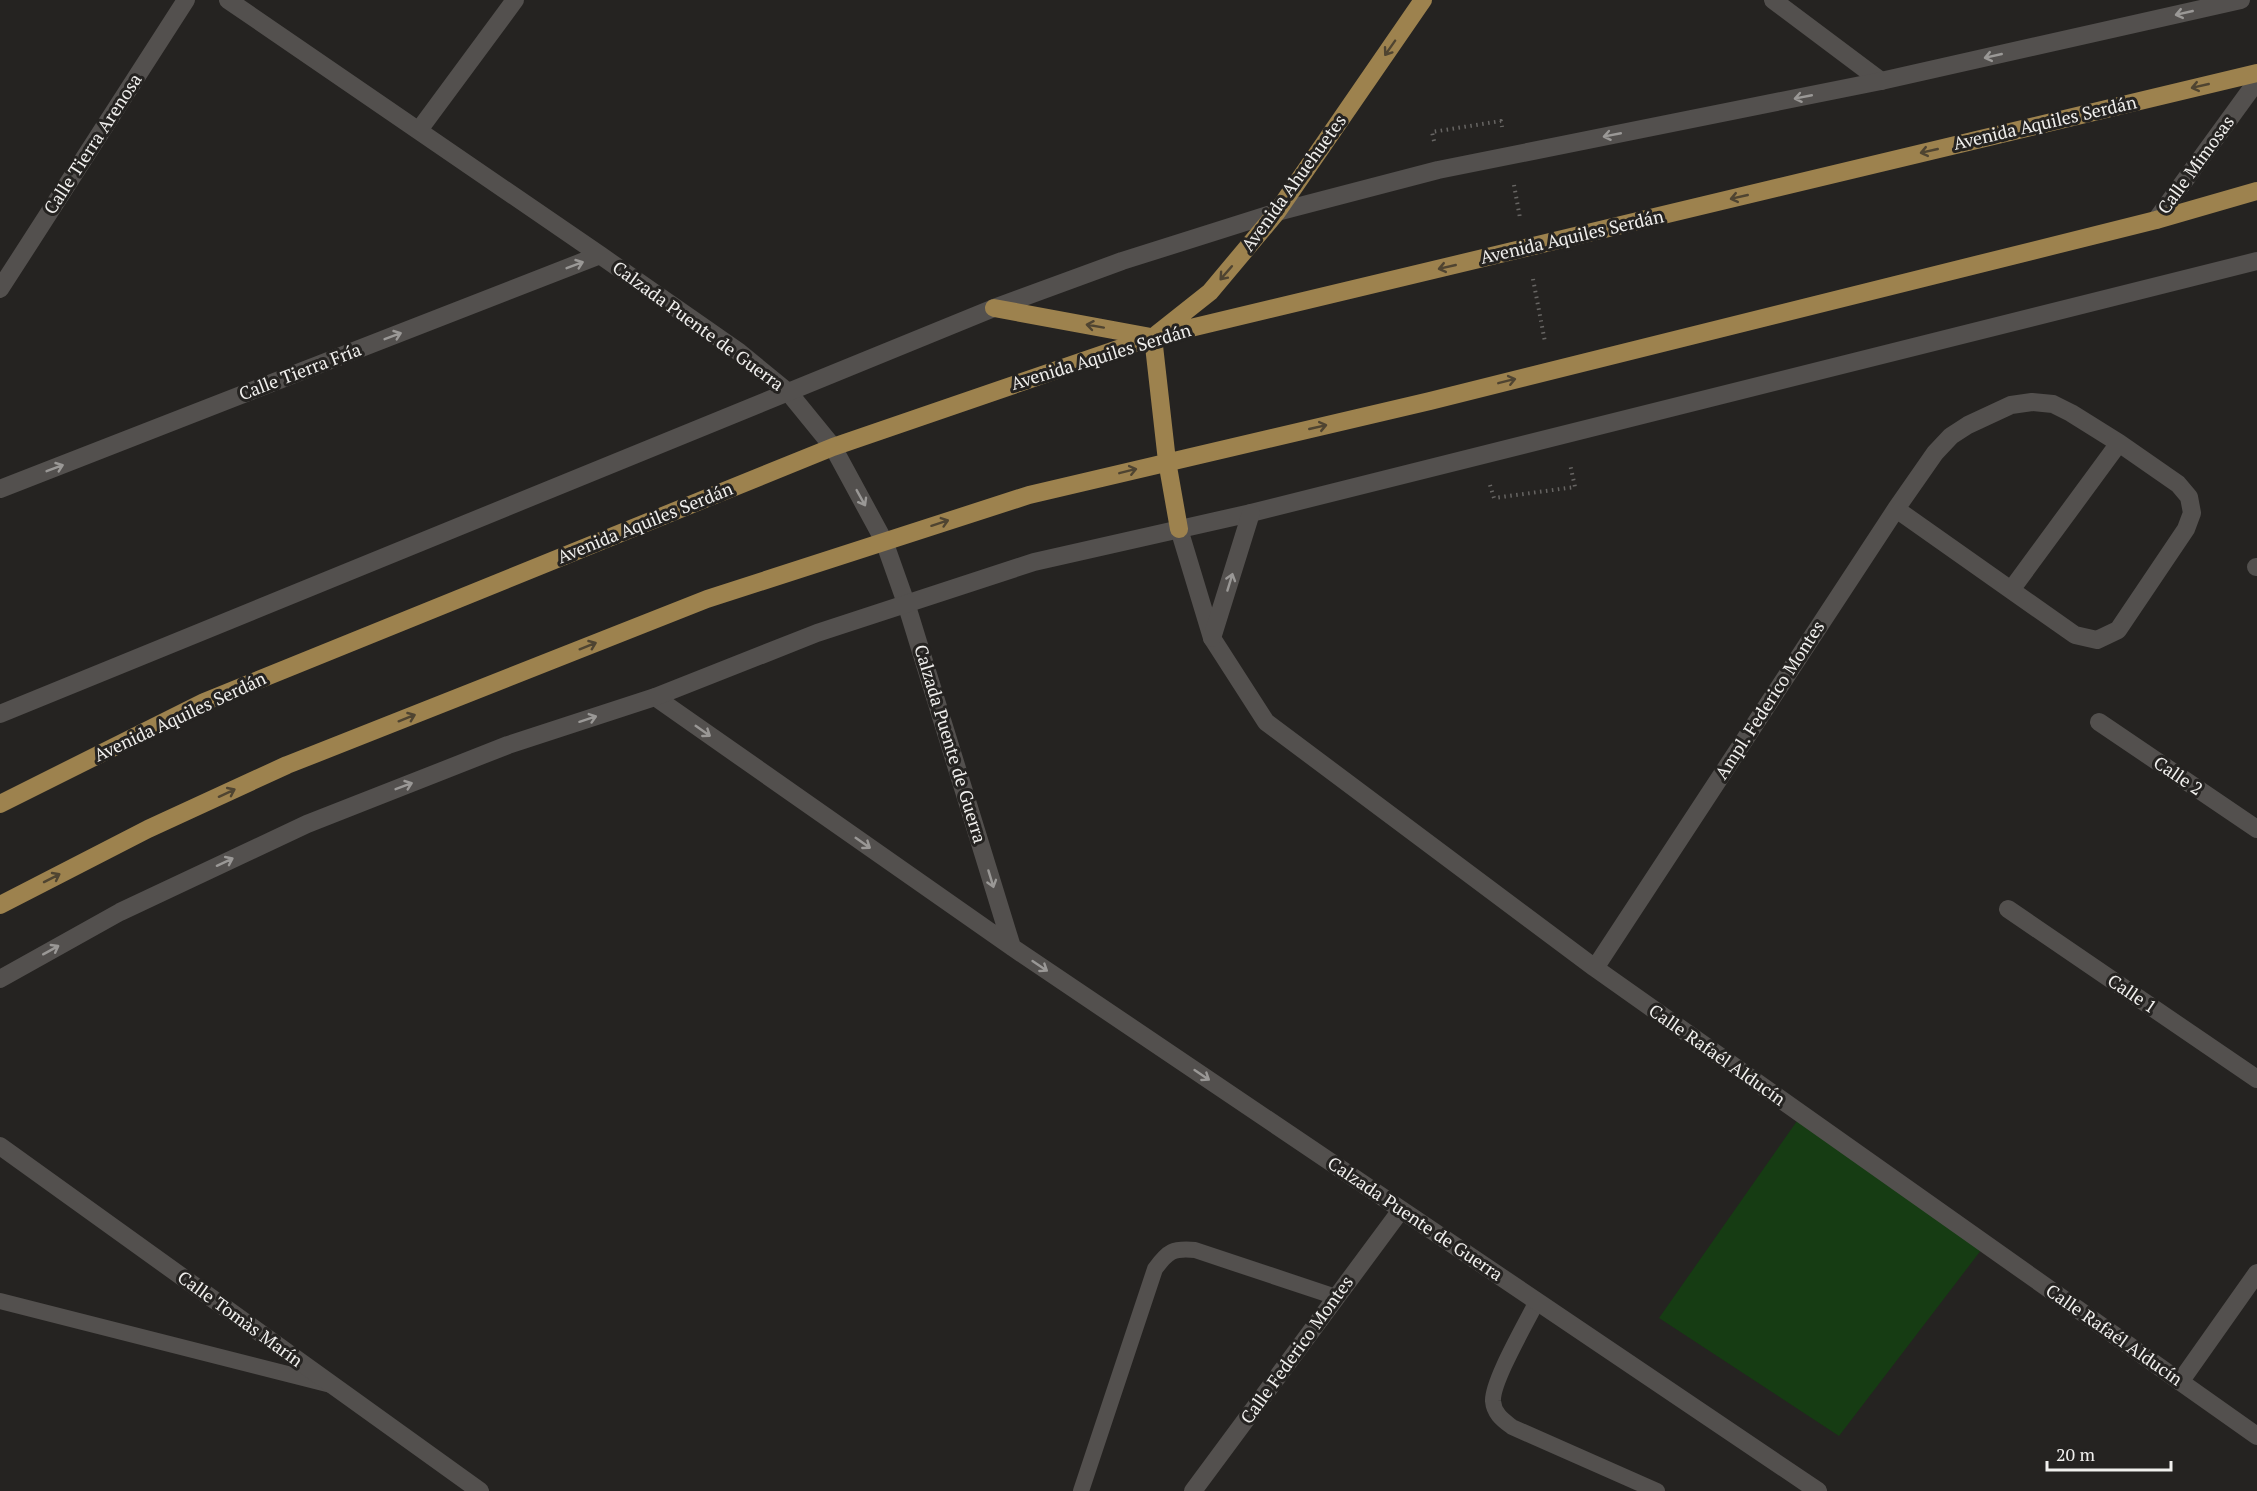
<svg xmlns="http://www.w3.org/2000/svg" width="2257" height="1491" font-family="'PT Serif',serif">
<rect width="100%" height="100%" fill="#252321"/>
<path fill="#163c13" d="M 1804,1111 L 1985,1245 L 1839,1436 L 1659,1318 Z"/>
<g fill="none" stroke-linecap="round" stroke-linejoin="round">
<path stroke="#676563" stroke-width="4" stroke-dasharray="1.5 4.5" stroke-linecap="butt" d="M 1434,141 L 1432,132 L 1501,121 L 1502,127
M 1514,185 L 1520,218
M 1533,279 L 1545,342
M 1490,485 L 1494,498 L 1575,487 L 1570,464"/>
<path stroke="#53504e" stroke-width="16" d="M 0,1301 L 331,1385
M 1537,1301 C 1527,1322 1492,1381 1493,1401 C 1494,1414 1503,1420 1512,1427 L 1657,1491
M 1081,1491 L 1155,1269 C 1168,1251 1173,1248 1195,1250 L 1336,1297"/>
<path stroke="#53504e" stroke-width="18" d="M 228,0 L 600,255 L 739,352 L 789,393 L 833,447 L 884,541 L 906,603 L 1012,947
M 1773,0 L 1881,81
M 419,130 L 515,0
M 0,289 L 186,0
M 0,489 L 600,255
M 1179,529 L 1212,638 L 1266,722 L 1595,968 L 2257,1436
M 2256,567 L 2257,567
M 2011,590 L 2119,443
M 655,697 L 1012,947 L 1818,1491
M 2099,722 L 2257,829
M 2008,909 L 2257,1079
M 1595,968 L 1896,509 L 1935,453 L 1951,436 L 1968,425 L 2011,405 L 2032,402 L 2053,404 L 2071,413 L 2119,443 L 2178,484 L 2189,497 L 2192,513 L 2186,529 L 2118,630 L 2097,640 L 2075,635 L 1896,509
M 0,1146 L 480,1491
M 2180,1382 L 2257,1273
M 1193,1491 L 1401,1210"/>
<path stroke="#53504e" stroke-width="18" d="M 2156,220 L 2257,81
M 0,714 L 994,308 L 1122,261 L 1277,212 L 1438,170 L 1881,81 L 2241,0
M 0,979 L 120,912 L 307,824 L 508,745 L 655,697 L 817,633 L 1034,562 L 1251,513 L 2257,261"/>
<path stroke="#53504e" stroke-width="18" d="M 1212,638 L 1251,513"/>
<path stroke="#9d824e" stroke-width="18" d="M 994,308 L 1151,337
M 1157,334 L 1210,292 L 1277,212 L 1423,0
M 1153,337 L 1167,461 L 1179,529
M 0,804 L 204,702 L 833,447 L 1153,337 L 2257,73
M 0,905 L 148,829 L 287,765 L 707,599 L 1029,495 L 1430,401 L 2156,220 L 2257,191"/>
</g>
<defs><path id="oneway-shaft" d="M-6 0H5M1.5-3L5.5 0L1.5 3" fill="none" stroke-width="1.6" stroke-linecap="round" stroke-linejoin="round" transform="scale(1.5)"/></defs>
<g stroke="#9a9896">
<use href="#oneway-shaft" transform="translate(2184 13) rotate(167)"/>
<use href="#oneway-shaft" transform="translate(1993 56) rotate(167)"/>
<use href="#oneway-shaft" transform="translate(1803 97) rotate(169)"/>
<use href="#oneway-shaft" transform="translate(1612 135) rotate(169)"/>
<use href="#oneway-shaft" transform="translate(575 265) rotate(-21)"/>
<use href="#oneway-shaft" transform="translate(393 336) rotate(-21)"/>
<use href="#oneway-shaft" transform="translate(55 468) rotate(-21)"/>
<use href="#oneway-shaft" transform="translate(861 498) rotate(61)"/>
<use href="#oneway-shaft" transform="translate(1230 582) rotate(-73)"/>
<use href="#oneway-shaft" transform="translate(588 719) rotate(-18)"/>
<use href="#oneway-shaft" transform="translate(703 731) rotate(35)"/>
<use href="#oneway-shaft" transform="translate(404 786) rotate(-21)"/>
<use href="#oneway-shaft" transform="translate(863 843) rotate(35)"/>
<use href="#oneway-shaft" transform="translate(225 862) rotate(-25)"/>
<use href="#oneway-shaft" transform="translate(991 879) rotate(73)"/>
<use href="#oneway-shaft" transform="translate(51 950) rotate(-29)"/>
<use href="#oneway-shaft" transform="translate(1040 966) rotate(34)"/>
<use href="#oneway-shaft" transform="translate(1202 1075) rotate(34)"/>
</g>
<g stroke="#4f4431">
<use href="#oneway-shaft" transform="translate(1390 48) rotate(125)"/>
<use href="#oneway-shaft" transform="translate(2200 86) rotate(167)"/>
<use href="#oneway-shaft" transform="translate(1929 151) rotate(167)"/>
<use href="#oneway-shaft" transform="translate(1739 197) rotate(167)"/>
<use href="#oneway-shaft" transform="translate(1447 267) rotate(167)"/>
<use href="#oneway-shaft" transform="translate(1226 273) rotate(131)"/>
<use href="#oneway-shaft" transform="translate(1095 326) rotate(-170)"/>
<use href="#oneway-shaft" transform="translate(1507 381) rotate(-14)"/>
<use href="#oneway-shaft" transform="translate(1318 427) rotate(-13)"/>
<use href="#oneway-shaft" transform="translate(1128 471) rotate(-14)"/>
<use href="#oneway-shaft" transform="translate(940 523) rotate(-18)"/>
<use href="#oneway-shaft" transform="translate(588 646) rotate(-22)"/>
<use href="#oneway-shaft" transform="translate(407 718) rotate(-22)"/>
<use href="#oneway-shaft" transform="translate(227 793) rotate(-25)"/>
<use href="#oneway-shaft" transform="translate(52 878) rotate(-27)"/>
</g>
<g text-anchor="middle" stroke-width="6" stroke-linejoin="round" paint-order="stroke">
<g font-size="18" fill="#f0efed" stroke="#252321">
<text transform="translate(2045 123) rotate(-13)" y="6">Avenida Aquiles Serdán</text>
<text transform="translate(93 144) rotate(-57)" y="6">Calle Tierra Arenosa</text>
<text transform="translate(2196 165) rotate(-54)" y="6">Calle Mimosas</text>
<text transform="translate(1294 183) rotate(-54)" y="6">Avenida Ahuehuetes</text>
<text transform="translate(1572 237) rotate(-13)" y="6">Avenida Aquiles Serdán</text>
<text transform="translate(698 326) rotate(36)" y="6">Calzada Puente de Guerra</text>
<text transform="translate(1101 357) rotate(-17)" y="6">Avenida Aquiles Serdán</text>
<text transform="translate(300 372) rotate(-21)" y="6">Calle Tierra Fría</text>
<text transform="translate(645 523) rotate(-22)" y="6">Avenida Aquiles Serdán</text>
<text transform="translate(1770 700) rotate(-57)" y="6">Ampl. Federico Montes</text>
<text transform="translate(180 717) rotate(-25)" y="6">Avenida Aquiles Serdán</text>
<text transform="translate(950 744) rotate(73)" y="6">Calzada Puente de Guerra</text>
<text transform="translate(2178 776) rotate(34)" y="6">Calle 2</text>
<text transform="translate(2132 994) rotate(34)" y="6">Calle 1</text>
<text transform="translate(1717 1055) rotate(35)" y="6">Calle Rafaél Alducín</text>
<text transform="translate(1415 1219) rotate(34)" y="6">Calzada Puente de Guerra</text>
<text transform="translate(240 1319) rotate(36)" y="6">Calle Tomàs Marín</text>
<text transform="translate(2114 1335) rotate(35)" y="6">Calle Rafaél Alducín</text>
<text transform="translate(1297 1350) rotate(-54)" y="6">Calle Federico Montes</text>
</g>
</g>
<path d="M2047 1461v9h124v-9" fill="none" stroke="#f0efed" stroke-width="3"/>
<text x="2056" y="1461" font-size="18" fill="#f0efed" stroke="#252321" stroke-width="4.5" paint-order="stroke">20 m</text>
</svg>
